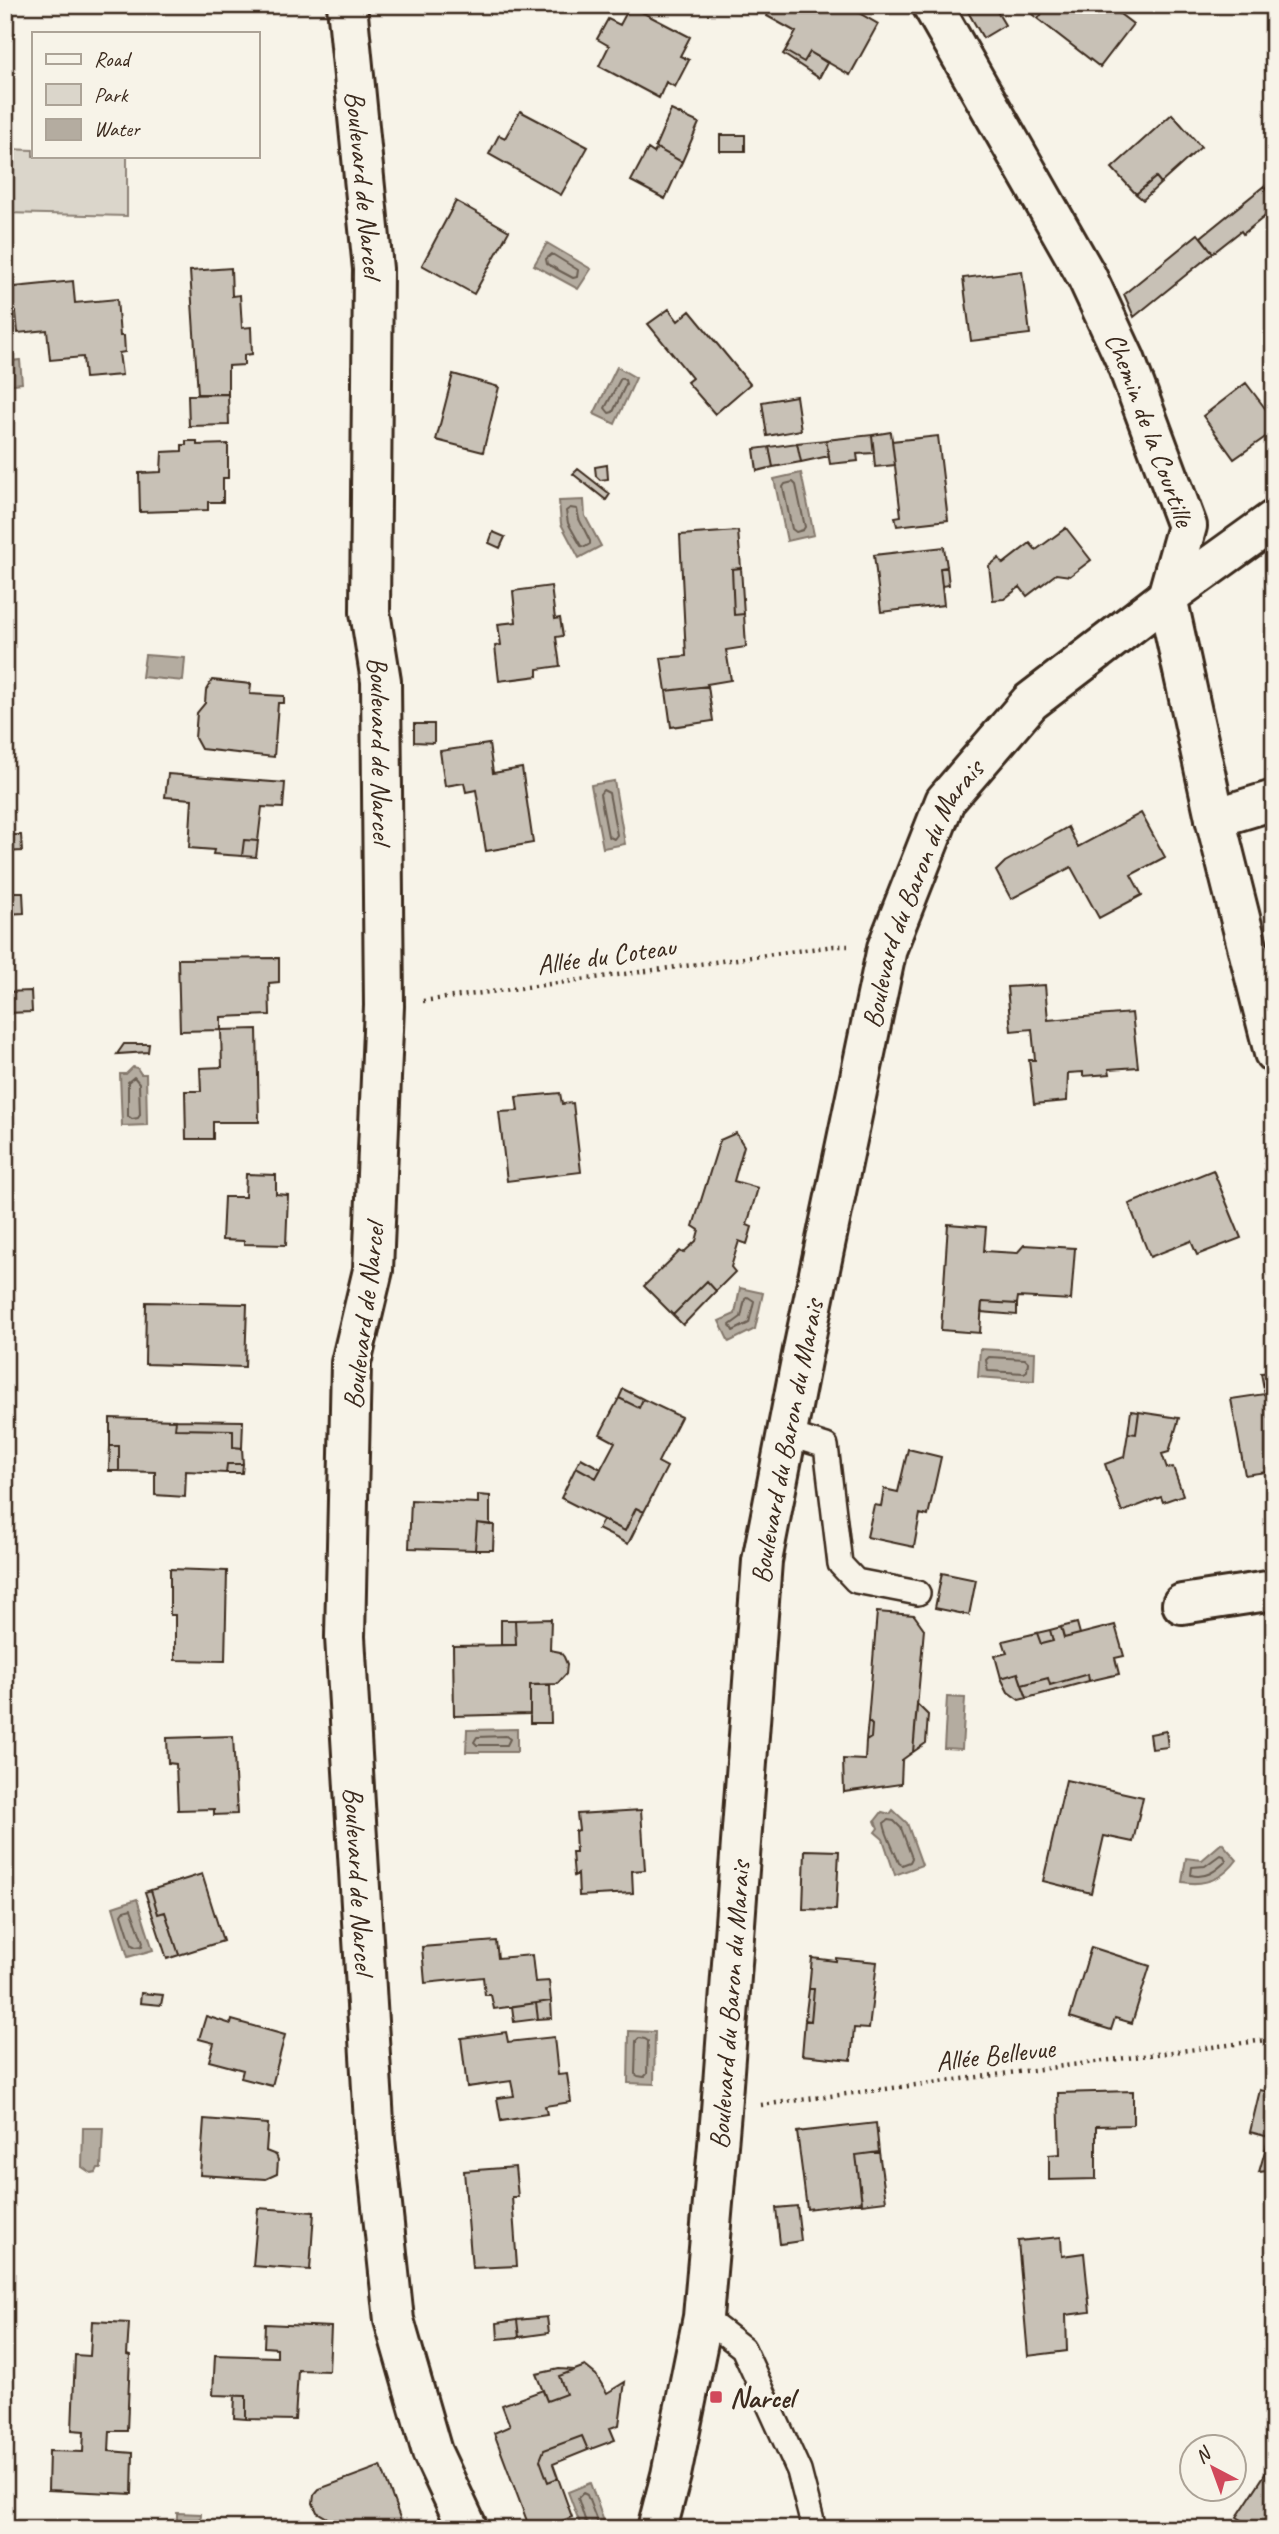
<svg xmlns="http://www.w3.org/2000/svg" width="1279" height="2534" font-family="Caveat,sans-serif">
<rect width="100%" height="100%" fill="#f7f3e8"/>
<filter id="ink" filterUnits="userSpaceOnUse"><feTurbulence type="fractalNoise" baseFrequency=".0143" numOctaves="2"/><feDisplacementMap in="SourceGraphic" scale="14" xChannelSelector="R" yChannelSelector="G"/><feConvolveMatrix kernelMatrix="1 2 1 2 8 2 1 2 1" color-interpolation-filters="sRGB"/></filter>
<g filter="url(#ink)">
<path fill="#dbd6cb" stroke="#8b8074" stroke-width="2" d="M 5,149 L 33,150 L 33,156 L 127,156 L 127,216 L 5,213 Z"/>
<path fill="#b4aca0" stroke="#84786c" stroke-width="2" d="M 547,243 L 591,269 L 578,289 L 534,265 Z
M 20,360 L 22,383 L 5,385 L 5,362 Z
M 617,367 L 636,378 L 615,424 L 594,414 Z
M 801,473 L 814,535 L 787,541 L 774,479 Z
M 584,500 L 585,516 L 601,546 L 579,558 L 561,524 L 559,501 Z
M 145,655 L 185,658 L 183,681 L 142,677 Z
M 614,781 L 625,844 L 603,848 L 591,785 Z
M 133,1067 L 137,1068 L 141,1074 L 146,1074 L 147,1125 L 122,1126 L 120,1074 L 126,1074 Z
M 740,1288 L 763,1293 L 755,1329 L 729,1342 L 719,1321 L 735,1314 Z
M 980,1349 L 1035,1352 L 1034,1381 L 978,1377 Z
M 947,1697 L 965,1698 L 962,1749 L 944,1748 Z
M 517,1729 L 517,1752 L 466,1752 L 467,1730 Z
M 893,1810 L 907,1823 L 922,1865 L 895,1875 L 883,1839 L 875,1832 L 878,1828 L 875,1821 L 882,1812 L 890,1814 Z
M 1222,1843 L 1237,1860 C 1223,1879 1204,1886 1182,1882 L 1186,1858 L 1202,1860 Z
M 137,1899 L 153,1950 L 128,1957 L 113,1907 Z
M 629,2031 L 655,2032 L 654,2084 L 628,2083 Z
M 83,2128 L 103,2128 L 101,2168 L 98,2168 L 96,2172 L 91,2173 L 82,2167 Z
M 590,2483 L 606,2527 L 582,2529 L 568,2492 Z
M 177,2513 L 201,2514 L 200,2529 L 177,2529 Z"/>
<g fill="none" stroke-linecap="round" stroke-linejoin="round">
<path stroke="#6b5e52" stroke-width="2" d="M 552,254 L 578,270 L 577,277 L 573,278 L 547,264 L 546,259 Z
M 621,378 L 625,380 L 626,384 L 613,412 L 609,413 L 605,408 Z
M 793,482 L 796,485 L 805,527 L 803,530 L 796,532 L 792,529 L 783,487 L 785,484 Z
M 570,508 L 577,509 L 579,519 L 590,541 L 590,544 L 585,547 L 581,546 L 568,523 L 566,511 Z
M 603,790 L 609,793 L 617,835 L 614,839 L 608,836 L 600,794 Z
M 134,1077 L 139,1083 L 140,1115 L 138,1118 L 132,1119 L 128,1116 L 128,1082 Z
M 748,1297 L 754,1301 L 749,1323 L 733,1331 L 730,1325 L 741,1317 L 745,1299 Z
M 989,1357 L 1025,1359 L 1028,1362 L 1027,1371 L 1024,1373 L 988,1371 L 986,1360 Z
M 506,1736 L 510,1739 L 507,1745 L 477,1745 L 474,1742 L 477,1737 Z
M 888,1820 L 894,1821 L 901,1828 L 912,1858 L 910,1862 L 902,1865 L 899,1863 C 895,1851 885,1834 884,1823 Z
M 1220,1855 L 1224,1856 L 1226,1861 C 1216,1871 1205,1879 1191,1875 L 1192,1867 L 1205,1866 Z
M 131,1909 L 143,1942 L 142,1946 L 136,1947 L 132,1945 L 122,1914 L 124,1911 Z
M 639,2038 L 645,2039 L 648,2041 L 647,2074 L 644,2077 L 638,2076 L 635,2074 L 636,2041 Z
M 588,2529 L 578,2498 L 583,2493 L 587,2495 L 600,2529"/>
</g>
<path fill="#c8c1b6" stroke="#3b2a1e" stroke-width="2" d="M 773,5 L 834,5 L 842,9 L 845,5 L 878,24 L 850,75 L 810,52 L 804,62 L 785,51 L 796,32 L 767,16 Z
M 964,5 L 993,5 L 1005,25 L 983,38 Z
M 1021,5 L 1048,5 L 1038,19 Z
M 1048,5 L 1108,5 L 1133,24 L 1100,67 L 1038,19 Z
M 630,6 L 690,37 L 680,56 L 689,60 L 675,87 L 666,82 L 659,98 L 599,66 L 609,46 L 597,39 L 608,19 L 620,25 Z
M 785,51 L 804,62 L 810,52 L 827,63 L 819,78 L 783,54 Z
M 671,110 L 699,123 L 682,162 L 655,147 Z
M 520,111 L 588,147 L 561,195 L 489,154 L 499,135 L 505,138 Z
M 1172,114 L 1201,147 L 1161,183 L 1156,177 L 1136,194 L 1112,168 Z
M 720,135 L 745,135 L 745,151 L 720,151 Z
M 657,148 L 682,162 L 665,199 L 631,181 L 648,149 L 654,153 Z
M 1156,177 L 1161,183 L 1143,200 L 1136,194 Z
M 1264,186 L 1274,198 L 1274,209 L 1243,234 L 1241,231 L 1213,253 L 1201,237 Z
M 456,201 L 509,231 L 474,294 L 422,265 Z
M 1198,234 L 1213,253 L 1134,317 L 1124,294 Z
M 231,268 L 232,296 L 240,295 L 242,328 L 251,327 L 252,354 L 244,355 L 244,365 L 228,366 L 228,394 L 198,394 L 190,271 Z
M 1022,271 L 1030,334 L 971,341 L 963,278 Z
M 73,281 L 75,303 L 117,299 L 120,336 L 124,336 L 125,352 L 119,353 L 122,375 L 85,378 L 83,357 L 50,360 L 47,330 L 18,333 L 16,312 L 5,313 L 5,288 Z
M 669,309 L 678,321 L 690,311 L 750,384 L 715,414 L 687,382 L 692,378 L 648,324 Z
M 453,374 L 499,387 L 483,452 L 436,440 Z
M 1246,383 L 1274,420 L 1274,431 L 1234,459 L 1203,416 Z
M 228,394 L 229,425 L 189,426 L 188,395 Z
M 796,396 L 801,430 L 767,436 L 762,402 Z
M 891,432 L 895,465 L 875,467 L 872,435 Z
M 872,435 L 874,453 L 857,454 L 858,461 L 830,464 L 826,440 Z
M 938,436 L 948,520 L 897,526 L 895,517 L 901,516 L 892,441 Z
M 826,440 L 829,456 L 801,462 L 797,443 Z
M 186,441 L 197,441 L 197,445 L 228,444 L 228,478 L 223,478 L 223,502 L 208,502 L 208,510 L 140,512 L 139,473 L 161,472 L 162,452 L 182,451 L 182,445 L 186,445 Z
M 797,443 L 801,462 L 773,467 L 769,447 Z
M 769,447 L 773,467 L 757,471 L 754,449 Z
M 607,465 L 608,479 L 600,480 L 596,476 L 595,467 Z
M 578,469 L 610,494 L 606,500 L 573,474 Z
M 1066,528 L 1091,560 L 1070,576 L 1056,574 L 1027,596 L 1020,587 L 1004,599 L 993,600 L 989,566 L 999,558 L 1003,564 L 1030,543 L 1036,550 Z
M 738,531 L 741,568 L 732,569 L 734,615 L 744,614 L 746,647 L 726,650 L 731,680 L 707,684 L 708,686 L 666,691 L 661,658 L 686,656 L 680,535 Z
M 493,532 L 505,537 L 500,548 L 489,543 Z
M 944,547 L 947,567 L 940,568 L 944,605 L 881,612 L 874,555 Z
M 947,567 L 949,585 L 942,586 L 940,568 Z
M 741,568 L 744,614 L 734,615 L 732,569 Z
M 551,586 L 555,619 L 560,618 L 563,636 L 556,637 L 560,666 L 538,669 L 538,676 L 499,681 L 495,646 L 501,645 L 498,624 L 516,622 L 513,591 Z
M 212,680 L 251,684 L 250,694 L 284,696 L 284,703 L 278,703 L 274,757 L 201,749 L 195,738 L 197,713 L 205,703 L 206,690 Z
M 708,686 L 713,721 L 671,727 L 666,691 Z
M 414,724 L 434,724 L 434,743 L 414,742 Z
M 489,744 L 493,773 L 522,768 L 533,843 L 486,851 L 476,790 L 466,792 L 464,783 L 445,786 L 440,751 Z
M 168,774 L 285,783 L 283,808 L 262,807 L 258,841 L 244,840 L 242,856 L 213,854 L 214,850 L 189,848 L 192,799 L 165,797 Z
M 1141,813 L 1165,857 L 1131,875 L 1142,895 L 1099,918 L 1071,867 L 1011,899 L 996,871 L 1005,862 L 1068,827 L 1078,847 Z
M 5,835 L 21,835 L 22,851 L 5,852 Z
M 244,840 L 258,841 L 256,857 L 242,856 Z
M 5,892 L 23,892 L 24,913 L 5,914 Z
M 279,958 L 279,982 L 269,983 L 270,1015 L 221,1017 L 221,1030 L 180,1031 L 178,959 Z
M 1045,985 L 1048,1020 L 1132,1013 L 1138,1067 L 1109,1069 L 1110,1074 L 1083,1076 L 1083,1072 L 1068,1073 L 1067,1101 L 1034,1104 L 1029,1060 L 1035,1060 L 1032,1029 L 1011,1031 L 1007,987 Z
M 31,991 L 32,1012 L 7,1013 L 7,1027 L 5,1027 L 5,992 Z
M 257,1029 L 259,1122 L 213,1122 L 213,1139 L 186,1139 L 185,1091 L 201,1091 L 200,1068 L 222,1067 L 221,1030 Z
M 124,1044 L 149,1044 L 148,1052 L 117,1054 Z
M 560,1093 L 562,1104 L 573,1103 L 581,1172 L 507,1181 L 499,1112 L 518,1111 L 516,1097 Z
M 736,1133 L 744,1146 L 734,1181 L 758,1188 L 747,1225 L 752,1227 L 747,1244 L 739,1241 L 731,1267 L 735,1272 L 716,1291 L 707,1281 L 673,1315 L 644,1286 L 680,1251 L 683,1253 L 696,1241 L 699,1230 L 693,1226 L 720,1140 Z
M 1213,1170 L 1241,1238 L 1197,1255 L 1191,1241 L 1150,1257 L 1129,1204 Z
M 246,1174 L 276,1175 L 276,1194 L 288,1195 L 286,1245 L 244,1244 L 244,1241 L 222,1240 L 224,1197 L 245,1197 Z
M 948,1224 L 986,1227 L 984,1251 L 1017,1253 L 1024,1245 L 1075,1248 L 1071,1300 L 1018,1297 L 1017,1304 L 982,1302 L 980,1333 L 941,1330 Z
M 707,1281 L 716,1291 L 683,1325 L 673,1315 Z
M 146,1302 L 247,1304 L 245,1367 L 145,1364 Z
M 982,1302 L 1017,1304 L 1017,1315 L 981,1312 Z
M 1274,1372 L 1274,1471 L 1245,1475 L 1231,1399 L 1265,1394 L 1261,1373 Z
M 623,1389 L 643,1399 L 639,1408 L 619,1398 Z
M 619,1398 L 639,1408 L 643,1399 L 681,1417 L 658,1462 L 667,1467 L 644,1512 L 636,1508 L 625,1531 L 561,1498 L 576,1467 L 596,1478 L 615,1442 L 600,1434 Z
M 1131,1411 L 1139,1412 L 1136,1434 L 1128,1433 Z
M 1139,1412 L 1179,1418 L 1169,1452 L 1162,1454 L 1167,1468 L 1173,1467 L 1183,1495 L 1163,1502 L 1161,1497 L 1122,1512 L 1105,1464 L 1124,1457 L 1128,1433 L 1136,1434 Z
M 110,1418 L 176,1420 L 175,1429 L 233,1430 L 233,1447 L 242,1448 L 243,1464 L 227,1464 L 226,1473 L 186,1471 L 185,1497 L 155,1495 L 155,1472 L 119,1471 L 119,1446 L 110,1446 Z
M 176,1420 L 243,1421 L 242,1448 L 233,1447 L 233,1430 L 175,1429 Z
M 110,1446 L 119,1446 L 119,1471 L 109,1471 Z
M 908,1449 L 941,1457 L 928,1516 L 920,1514 L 914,1547 L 867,1537 L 874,1505 L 881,1506 L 884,1489 L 898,1492 Z
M 581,1458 L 601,1469 L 596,1478 L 576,1467 Z
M 227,1464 L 243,1464 L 242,1473 L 226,1473 Z
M 478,1495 L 490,1496 L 490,1525 L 477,1523 L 475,1550 L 409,1548 L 411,1500 L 478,1503 Z
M 636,1508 L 644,1512 L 628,1544 L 598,1529 L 603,1520 L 625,1531 Z
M 477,1523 L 494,1525 L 493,1550 L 475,1550 Z
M 170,1569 L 227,1571 L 225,1661 L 175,1660 L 175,1615 L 170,1615 Z
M 942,1573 L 976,1580 L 969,1615 L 935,1608 Z
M 877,1612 L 914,1615 L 924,1629 L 913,1752 L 902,1760 L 901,1784 L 844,1792 L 843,1759 L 865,1760 L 866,1741 L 871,1738 L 872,1725 L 868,1721 Z
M 551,1619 L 550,1650 L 560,1652 L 564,1657 L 567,1664 L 566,1674 L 557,1684 L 530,1685 L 530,1714 L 454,1716 L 453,1646 L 516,1645 L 515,1620 Z
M 501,1620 L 515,1620 L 516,1645 L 501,1645 Z
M 1077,1623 L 1080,1634 L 1064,1638 L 1061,1627 Z
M 1115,1625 L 1124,1656 L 1115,1658 L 1119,1674 L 1089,1681 L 1088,1674 L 1050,1685 L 1048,1678 L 1022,1685 L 1018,1673 L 1001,1678 L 995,1656 L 1007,1653 L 1003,1641 L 1037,1633 L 1041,1644 L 1053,1641 L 1050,1630 L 1061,1627 L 1064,1638 Z
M 1050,1630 L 1053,1641 L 1041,1644 L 1037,1633 Z
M 1018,1673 L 1027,1698 L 1019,1700 L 1008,1692 L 1001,1678 Z
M 1088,1674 L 1089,1681 L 1027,1698 L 1022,1685 L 1048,1678 L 1050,1685 Z
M 530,1685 L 550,1685 L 551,1723 L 530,1723 Z
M 917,1704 L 928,1715 L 926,1743 L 913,1752 Z
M 868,1721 L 872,1725 L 871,1738 L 866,1741 Z
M 1166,1731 L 1168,1747 L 1152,1749 L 1150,1734 Z
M 233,1736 L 237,1814 L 214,1815 L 214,1809 L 178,1810 L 176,1764 L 168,1763 L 167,1738 Z
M 1066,1780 L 1143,1797 L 1133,1842 L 1104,1836 L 1091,1893 L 1043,1881 Z
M 641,1810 L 645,1870 L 632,1871 L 633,1893 L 579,1896 L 578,1874 L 574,1876 L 572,1852 L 576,1852 L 575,1831 L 579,1830 L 577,1814 Z
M 805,1850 L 839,1851 L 836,1910 L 803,1909 Z
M 202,1874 L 223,1941 L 179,1955 L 165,1912 L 158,1914 L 151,1890 Z
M 151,1890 L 158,1914 L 165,1912 L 179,1955 L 167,1959 L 145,1892 Z
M 496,1941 L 498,1958 L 532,1955 L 535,1982 L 549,1981 L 551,2001 L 494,2009 L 491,1995 L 485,1995 L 483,1977 L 425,1983 L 422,1947 Z
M 1091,1947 L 1150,1966 L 1132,2023 L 1115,2018 L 1111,2030 L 1070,2017 Z
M 812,1958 L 836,1961 L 836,1958 L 877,1962 L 869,2029 L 854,2028 L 851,2060 L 802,2055 L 805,2020 L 811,2021 L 814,1989 L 809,1989 Z
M 809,1989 L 814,1989 L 811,2021 L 805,2020 Z
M 141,1993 L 163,1995 L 161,2005 L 140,2003 Z
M 551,2001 L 552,2018 L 538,2019 L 536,2003 Z
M 536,2003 L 538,2019 L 514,2022 L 512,2006 Z
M 206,2016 L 231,2024 L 232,2020 L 285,2035 L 272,2086 L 241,2078 L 243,2070 L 209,2061 L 214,2043 L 199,2039 Z
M 506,2032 L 508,2042 L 554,2037 L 558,2075 L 567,2074 L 571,2102 L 545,2106 L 547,2114 L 501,2121 L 497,2098 L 514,2096 L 511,2081 L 467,2087 L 461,2038 Z
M 1260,2090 L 1274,2093 L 1274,2122 L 1269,2137 L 1250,2132 Z
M 1133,2091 L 1133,2125 L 1096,2126 L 1096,2179 L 1049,2180 L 1049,2155 L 1060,2154 L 1058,2093 Z
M 204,2119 L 268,2124 L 266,2151 L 276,2155 L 278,2160 L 277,2174 L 266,2179 L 200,2175 Z
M 1274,2122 L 1274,2170 L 1259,2172 L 1269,2137 Z
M 876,2123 L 879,2152 L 856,2155 L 862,2202 L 807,2209 L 797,2132 Z
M 879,2152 L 886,2201 L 862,2204 L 856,2155 Z
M 515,2167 L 518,2197 L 512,2197 L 517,2266 L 472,2268 L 464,2171 Z
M 797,2206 L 801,2241 L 780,2244 L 776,2208 Z
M 258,2208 L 314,2212 L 310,2270 L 253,2266 Z
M 1061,2237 L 1062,2256 L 1084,2253 L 1090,2312 L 1066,2315 L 1067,2351 L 1028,2356 L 1018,2241 Z
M 547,2317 L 549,2333 L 519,2337 L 517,2320 Z
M 517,2320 L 519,2337 L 498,2339 L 497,2323 Z
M 92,2321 L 129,2323 L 127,2355 L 130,2356 L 127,2431 L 110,2431 L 109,2451 L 133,2453 L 132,2494 L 48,2490 L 49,2451 L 83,2452 L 84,2431 L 72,2430 L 75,2355 L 90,2356 Z
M 265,2324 L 331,2327 L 329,2371 L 298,2370 L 295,2420 L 246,2419 L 246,2396 L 213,2395 L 215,2355 L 277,2357 L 277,2348 L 264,2347 Z
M 585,2366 L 596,2375 L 607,2393 L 625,2382 L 619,2425 L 610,2428 L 615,2440 L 588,2450 L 582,2436 L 544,2450 L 540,2460 L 548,2482 L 558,2478 L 572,2517 L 542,2529 L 530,2529 L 494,2433 L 510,2426 L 502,2405 L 543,2390 L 547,2401 L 566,2394 L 559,2376 Z
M 559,2369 L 575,2370 L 559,2376 L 566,2394 L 547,2401 L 536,2374 Z
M 235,2396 L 246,2396 L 246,2419 L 234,2418 Z
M 582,2436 L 588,2450 L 553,2464 L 558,2478 L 548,2482 L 540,2460 L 544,2450 Z
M 381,2466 L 404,2529 L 330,2529 L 327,2518 L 317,2512 L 313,2503 L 314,2495 L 319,2489 Z
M 1269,2468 L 1274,2472 L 1274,2529 L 1243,2529 L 1247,2523 L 1237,2517 Z"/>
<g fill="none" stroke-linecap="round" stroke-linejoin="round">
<defs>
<path id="service" d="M 787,1434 L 826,1446 L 840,1564 L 856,1581 L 918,1593
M 703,2317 L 743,2348 L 799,2471 L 814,2529"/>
<g id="minor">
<path id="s1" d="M 347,5 L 373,269 L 370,612 L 381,681 L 384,1006 L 373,1270 L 351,1363 L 345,1637 L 375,2139 L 394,2320 L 432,2452 L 468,2529"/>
<path id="s2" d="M 932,5 L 1087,277 L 1125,359 L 1187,526 L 1167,597 L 1215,818 L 1274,1053"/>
<path d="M 1215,818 L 1274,800"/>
<path d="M 1182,1604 L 1274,1590"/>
</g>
<g id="tertiary">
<path id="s3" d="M 657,2529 L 671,2475 L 703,2317 L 721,2111 L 762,1561 L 803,1350 L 887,948 L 945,801 L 1030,702 L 1167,597 L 1274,520"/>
</g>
</defs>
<use href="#service" stroke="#3b2a1e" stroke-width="28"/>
<use href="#minor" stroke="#3b2a1e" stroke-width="44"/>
<use href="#tertiary" stroke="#3b2a1e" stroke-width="44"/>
<path stroke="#3b2a1e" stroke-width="4.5" stroke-dasharray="2 5" stroke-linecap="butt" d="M 423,1001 L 834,946 L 848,946
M 761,2105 L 1274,2039"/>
<use href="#service" stroke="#f7f3e8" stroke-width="23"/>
<use href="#minor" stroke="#f7f3e8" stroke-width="38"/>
<use href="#tertiary" stroke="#f7f3e8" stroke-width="38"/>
</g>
</g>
<rect fill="#d1495b" stroke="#f7f3e8" stroke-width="2.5" x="709" y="2390" width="14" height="14" rx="3.5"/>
<g text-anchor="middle" stroke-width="7" stroke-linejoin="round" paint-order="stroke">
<g font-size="28" fill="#3b2a1e" stroke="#f7f3e8">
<text dy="10" stroke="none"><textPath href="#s1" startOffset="180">Boulevard de Narcel</textPath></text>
<text dy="10" stroke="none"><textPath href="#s2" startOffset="478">Chemin de la Courtille</textPath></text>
<text dy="10" stroke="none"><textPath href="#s1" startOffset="747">Boulevard de Narcel</textPath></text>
<text dy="10" stroke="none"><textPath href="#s3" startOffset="1664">Boulevard du Baron du Marais</textPath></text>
<text transform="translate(606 955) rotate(-8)" y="10">Allée du Coteau</text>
<text transform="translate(363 1316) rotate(-83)" y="10">Boulevard de Narcel</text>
<text dy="10" stroke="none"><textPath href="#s3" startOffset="1097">Boulevard du Baron du Marais</textPath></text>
<text dy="10" stroke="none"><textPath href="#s1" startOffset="1881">Boulevard de Narcel</textPath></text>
<text dy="10" stroke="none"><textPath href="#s3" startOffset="530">Boulevard du Baron du Marais</textPath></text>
<text transform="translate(995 2054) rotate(-7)" y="10">Allée Bellevue</text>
</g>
<g font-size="28" font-weight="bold" fill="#3b2a1e" stroke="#f7f3e8" text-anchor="start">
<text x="730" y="2407">Narcel</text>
</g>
</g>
<rect width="1279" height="2534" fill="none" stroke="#f7f3e8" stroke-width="28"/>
<rect x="14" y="14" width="1251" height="2506" fill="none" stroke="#3b2a1e" stroke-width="2.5" filter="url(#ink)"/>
<rect x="32" y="32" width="228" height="126" fill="#f7f3e8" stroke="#aca397" stroke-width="2"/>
<rect x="46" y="54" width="35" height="10" fill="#f7f3e8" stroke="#aca397" stroke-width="2"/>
<text x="94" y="66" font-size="21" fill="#3b2a1e">Road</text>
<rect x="46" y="84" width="35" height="21" fill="#dbd6cb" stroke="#aca397" stroke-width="2"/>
<text x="94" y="102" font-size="21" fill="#3b2a1e">Park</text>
<rect x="46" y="119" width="35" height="21" fill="#b4aca0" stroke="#aca397" stroke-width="2"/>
<text x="94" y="136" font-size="21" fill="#3b2a1e">Water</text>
<g transform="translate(1213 2468) rotate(319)"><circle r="33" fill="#f7f3e8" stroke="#aca397" stroke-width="2"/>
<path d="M0-5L12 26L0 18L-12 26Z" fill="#d1495b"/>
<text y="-10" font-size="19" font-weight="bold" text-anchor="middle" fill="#3b2a1e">N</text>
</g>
</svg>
